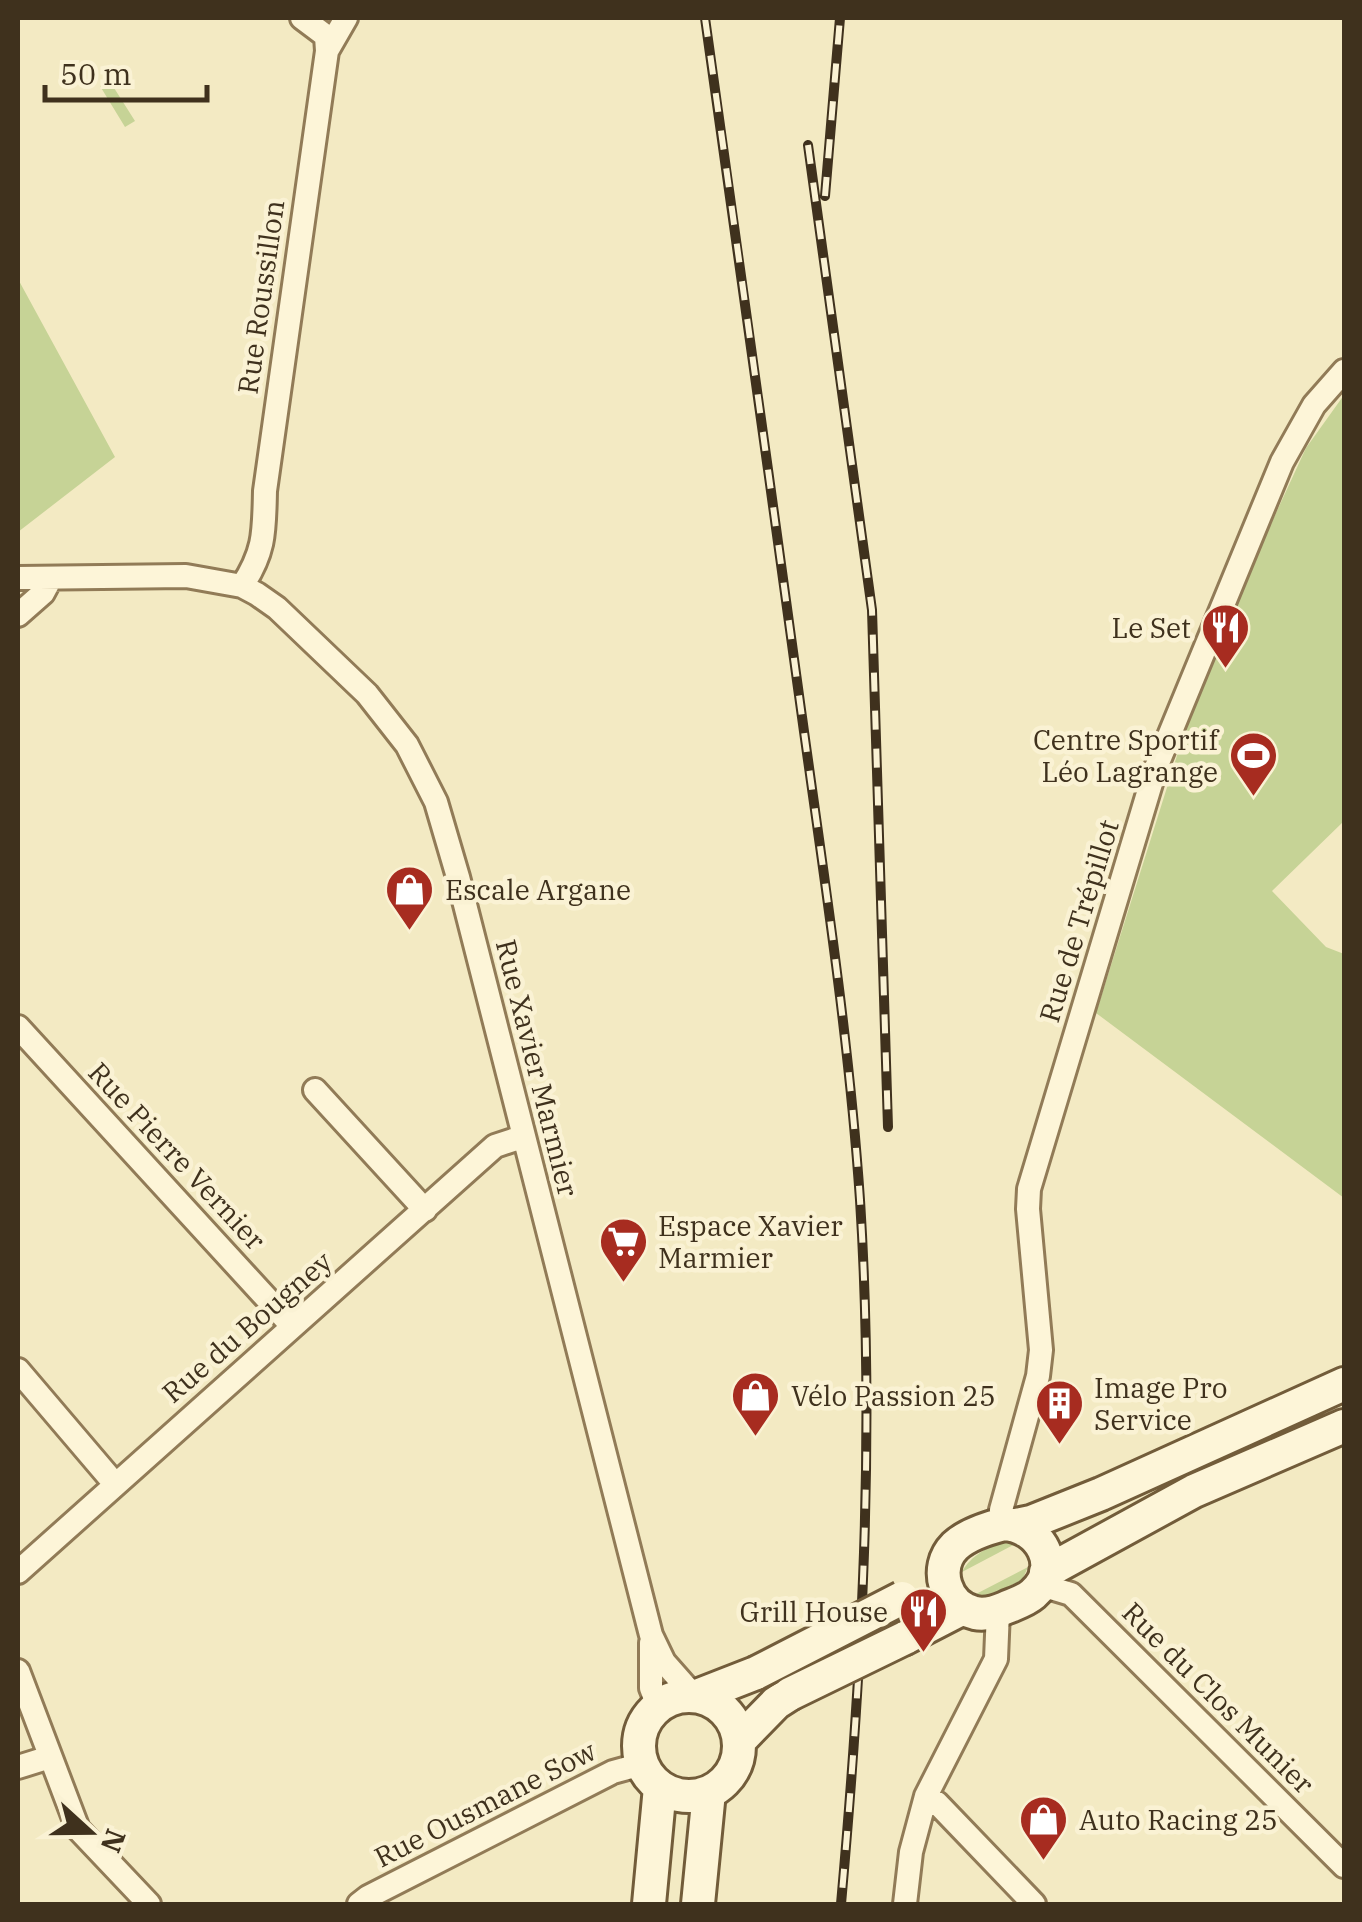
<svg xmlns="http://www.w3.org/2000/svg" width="1362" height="1922" font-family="'IBM Plex Serif',serif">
<rect width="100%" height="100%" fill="#f3eac3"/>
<path fill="#c6d396" d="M 109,80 L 135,121 L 125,127 L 100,86 Z
M 18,279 L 115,457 L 18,532 Z
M 1344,395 L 1344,821 L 1272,891 L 1326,947 L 1344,954 L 1344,1198 L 1096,1013 L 1186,727 L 1258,552 L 1306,448 Z
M 1010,1541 L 1017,1543 L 962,1572 C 970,1556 992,1543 1010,1541 Z
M 1028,1567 L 1022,1580 L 986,1597 L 976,1594 Z"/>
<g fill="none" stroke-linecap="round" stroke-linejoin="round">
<defs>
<path id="street" d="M 302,18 L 326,36 L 327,51
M 18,578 L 186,576 L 242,586 L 257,594 L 277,608 L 367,694 L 407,745 L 436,802 L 458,877 L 651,1635 L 664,1662 L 694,1696
M 242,586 C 265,551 264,532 265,491 L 327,51 L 346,18
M 18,615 L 43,593 L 51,578
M 18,1027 L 292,1326
M 315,1090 L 425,1210
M 18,1370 L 115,1484
M 1004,1524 L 1001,1510 L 1038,1376 L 1041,1350 L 1028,1209 L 1029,1189 L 1155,770 L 1282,462 L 1314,405 L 1344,371
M 18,1572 L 495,1146 L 522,1137
M 1041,1585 L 1071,1594 L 1344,1866
M 651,1643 L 651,1688 L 658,1706
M 18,1671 L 78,1829 L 149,1904
M 18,1767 L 50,1757
M 926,1796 L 937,1803 L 1034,1904
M 359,1904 L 368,1897 L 613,1772 L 642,1764
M 905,1904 L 911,1852 L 926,1796 L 996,1659 L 998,1611"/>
<path id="secondary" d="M 1004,1524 C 1040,1526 1064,1567 1033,1594 C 1025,1601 1014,1604 1005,1608 C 996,1612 985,1615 975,1613 C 945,1606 933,1568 955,1546 C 968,1534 988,1528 1004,1524 Z
M 1016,1525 L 1031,1522 L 1101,1494 L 1344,1384
M 1046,1572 L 1194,1491 L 1344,1426
M 905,1638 L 963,1608
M 697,1696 L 756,1673
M639 1746a50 50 0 1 1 100 0a50 50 0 1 1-100 0Z
M 739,1741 L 776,1703 L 790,1694
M 649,1904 L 660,1787
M 698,1904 L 709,1792"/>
</defs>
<use href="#street" stroke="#917b57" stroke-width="28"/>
<use href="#secondary" stroke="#725c3a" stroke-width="38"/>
<use href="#street" stroke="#fdf5d8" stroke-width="22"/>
<use href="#secondary" stroke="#fdf5d8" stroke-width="32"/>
<defs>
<path id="rail" d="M 705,18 C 738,250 770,484 802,717 C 824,877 849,1038 860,1200 C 875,1436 862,1669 841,1904
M 808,145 L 872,610 L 888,1127
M 825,196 L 840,18"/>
</defs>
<use href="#rail" stroke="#3f311d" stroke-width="10"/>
<use href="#rail" stroke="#faf2d4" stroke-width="6" stroke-dasharray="19" stroke-linecap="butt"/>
<defs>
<path id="secondary-bridge" d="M 756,1673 L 902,1598
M 790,1694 L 905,1638"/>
</defs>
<use href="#secondary-bridge" stroke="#725c3a" stroke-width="38" stroke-linecap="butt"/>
<use href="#secondary-bridge" stroke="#fdf5d8" stroke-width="32"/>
</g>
<defs>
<symbol id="restaurant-pin" viewBox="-11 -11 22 30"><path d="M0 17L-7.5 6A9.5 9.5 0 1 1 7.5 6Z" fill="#a72c20" stroke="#faf2d4"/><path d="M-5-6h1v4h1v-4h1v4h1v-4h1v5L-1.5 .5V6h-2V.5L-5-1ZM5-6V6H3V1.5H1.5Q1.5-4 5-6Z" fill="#fff"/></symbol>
<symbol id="stadium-pin" viewBox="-11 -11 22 30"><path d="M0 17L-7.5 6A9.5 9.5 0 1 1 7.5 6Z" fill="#a72c20" stroke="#faf2d4"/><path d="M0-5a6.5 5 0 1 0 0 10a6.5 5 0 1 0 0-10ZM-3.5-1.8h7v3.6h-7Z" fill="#fff"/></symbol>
<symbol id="shop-pin" viewBox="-11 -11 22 30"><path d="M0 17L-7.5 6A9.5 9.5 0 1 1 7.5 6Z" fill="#a72c20" stroke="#faf2d4"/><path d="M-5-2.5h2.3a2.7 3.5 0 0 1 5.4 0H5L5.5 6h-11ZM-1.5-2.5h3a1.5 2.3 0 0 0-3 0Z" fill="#fff"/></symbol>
<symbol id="supermarket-pin" viewBox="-11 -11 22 30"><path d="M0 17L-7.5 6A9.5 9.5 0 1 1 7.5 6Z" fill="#a72c20" stroke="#faf2d4"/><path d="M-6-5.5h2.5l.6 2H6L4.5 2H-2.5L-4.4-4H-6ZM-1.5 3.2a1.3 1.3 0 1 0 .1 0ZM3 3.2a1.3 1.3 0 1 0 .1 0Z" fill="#fff"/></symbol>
<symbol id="building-pin" viewBox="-11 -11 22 30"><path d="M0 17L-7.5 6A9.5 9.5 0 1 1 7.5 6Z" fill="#a72c20" stroke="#faf2d4"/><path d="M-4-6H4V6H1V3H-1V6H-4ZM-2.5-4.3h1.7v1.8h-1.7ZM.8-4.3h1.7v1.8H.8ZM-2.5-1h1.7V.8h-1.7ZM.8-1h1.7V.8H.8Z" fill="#fff"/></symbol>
</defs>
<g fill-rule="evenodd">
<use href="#restaurant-pin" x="1198" y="600" width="55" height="75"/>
<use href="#stadium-pin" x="1226" y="728" width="55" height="75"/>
<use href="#shop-pin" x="382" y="862" width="55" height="75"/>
<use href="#supermarket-pin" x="596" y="1214" width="55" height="75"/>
<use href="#shop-pin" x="728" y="1368" width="55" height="75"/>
<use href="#building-pin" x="1032" y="1376" width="55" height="75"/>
<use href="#restaurant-pin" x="896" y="1584" width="55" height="75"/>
<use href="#shop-pin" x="1016" y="1792" width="55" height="75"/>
</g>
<g text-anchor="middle" stroke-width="9" stroke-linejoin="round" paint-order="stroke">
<g font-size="28" fill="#3f311d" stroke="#faf2d4">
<text transform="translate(261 297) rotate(-82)" y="10">Rue Roussillon</text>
<text transform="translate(1079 921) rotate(-73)" y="10">Rue de Trépillot</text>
<text transform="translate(537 1068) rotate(76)" y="10">Rue Xavier Marmier</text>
<text transform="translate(177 1156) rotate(47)" y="10">Rue Pierre Vernier</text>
<text transform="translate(247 1327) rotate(-41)" y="10">Rue du Bougney</text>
<text transform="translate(1218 1698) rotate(45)" y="10">Rue du Clos Munier</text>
<text transform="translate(485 1804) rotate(-27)" y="10">Rue Ousmane Sow</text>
</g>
<g font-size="28" fill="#3f311d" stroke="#faf2d4" text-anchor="start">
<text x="1191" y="638" text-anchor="end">Le Set</text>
<text x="1218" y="750" text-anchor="end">Centre Sportif<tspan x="1218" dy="32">Léo Lagrange</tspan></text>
<text x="445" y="900">Escale Argane</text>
<text x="658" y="1236">Espace Xavier<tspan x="658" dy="32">Marmier</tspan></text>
<text x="1094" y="1398">Image Pro<tspan x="1094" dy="32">Service</tspan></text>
<text x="791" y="1406">Vélo Passion 25</text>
<text x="888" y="1622" text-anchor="end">Grill House</text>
<text x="1079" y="1830">Auto Racing 25</text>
</g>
</g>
<rect width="1362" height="1922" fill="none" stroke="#3f311d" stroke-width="40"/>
<g transform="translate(90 1832) rotate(111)" stroke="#faf2d4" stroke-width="8" paint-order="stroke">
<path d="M0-8L18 38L0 25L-18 38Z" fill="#3f311d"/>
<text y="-15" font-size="28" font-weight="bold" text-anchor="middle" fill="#3f311d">N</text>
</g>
<path d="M45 85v15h162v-15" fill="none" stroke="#3f311d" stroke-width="5"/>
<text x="60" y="85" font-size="30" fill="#3f311d" stroke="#faf2d4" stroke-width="8" paint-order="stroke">50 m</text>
</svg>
